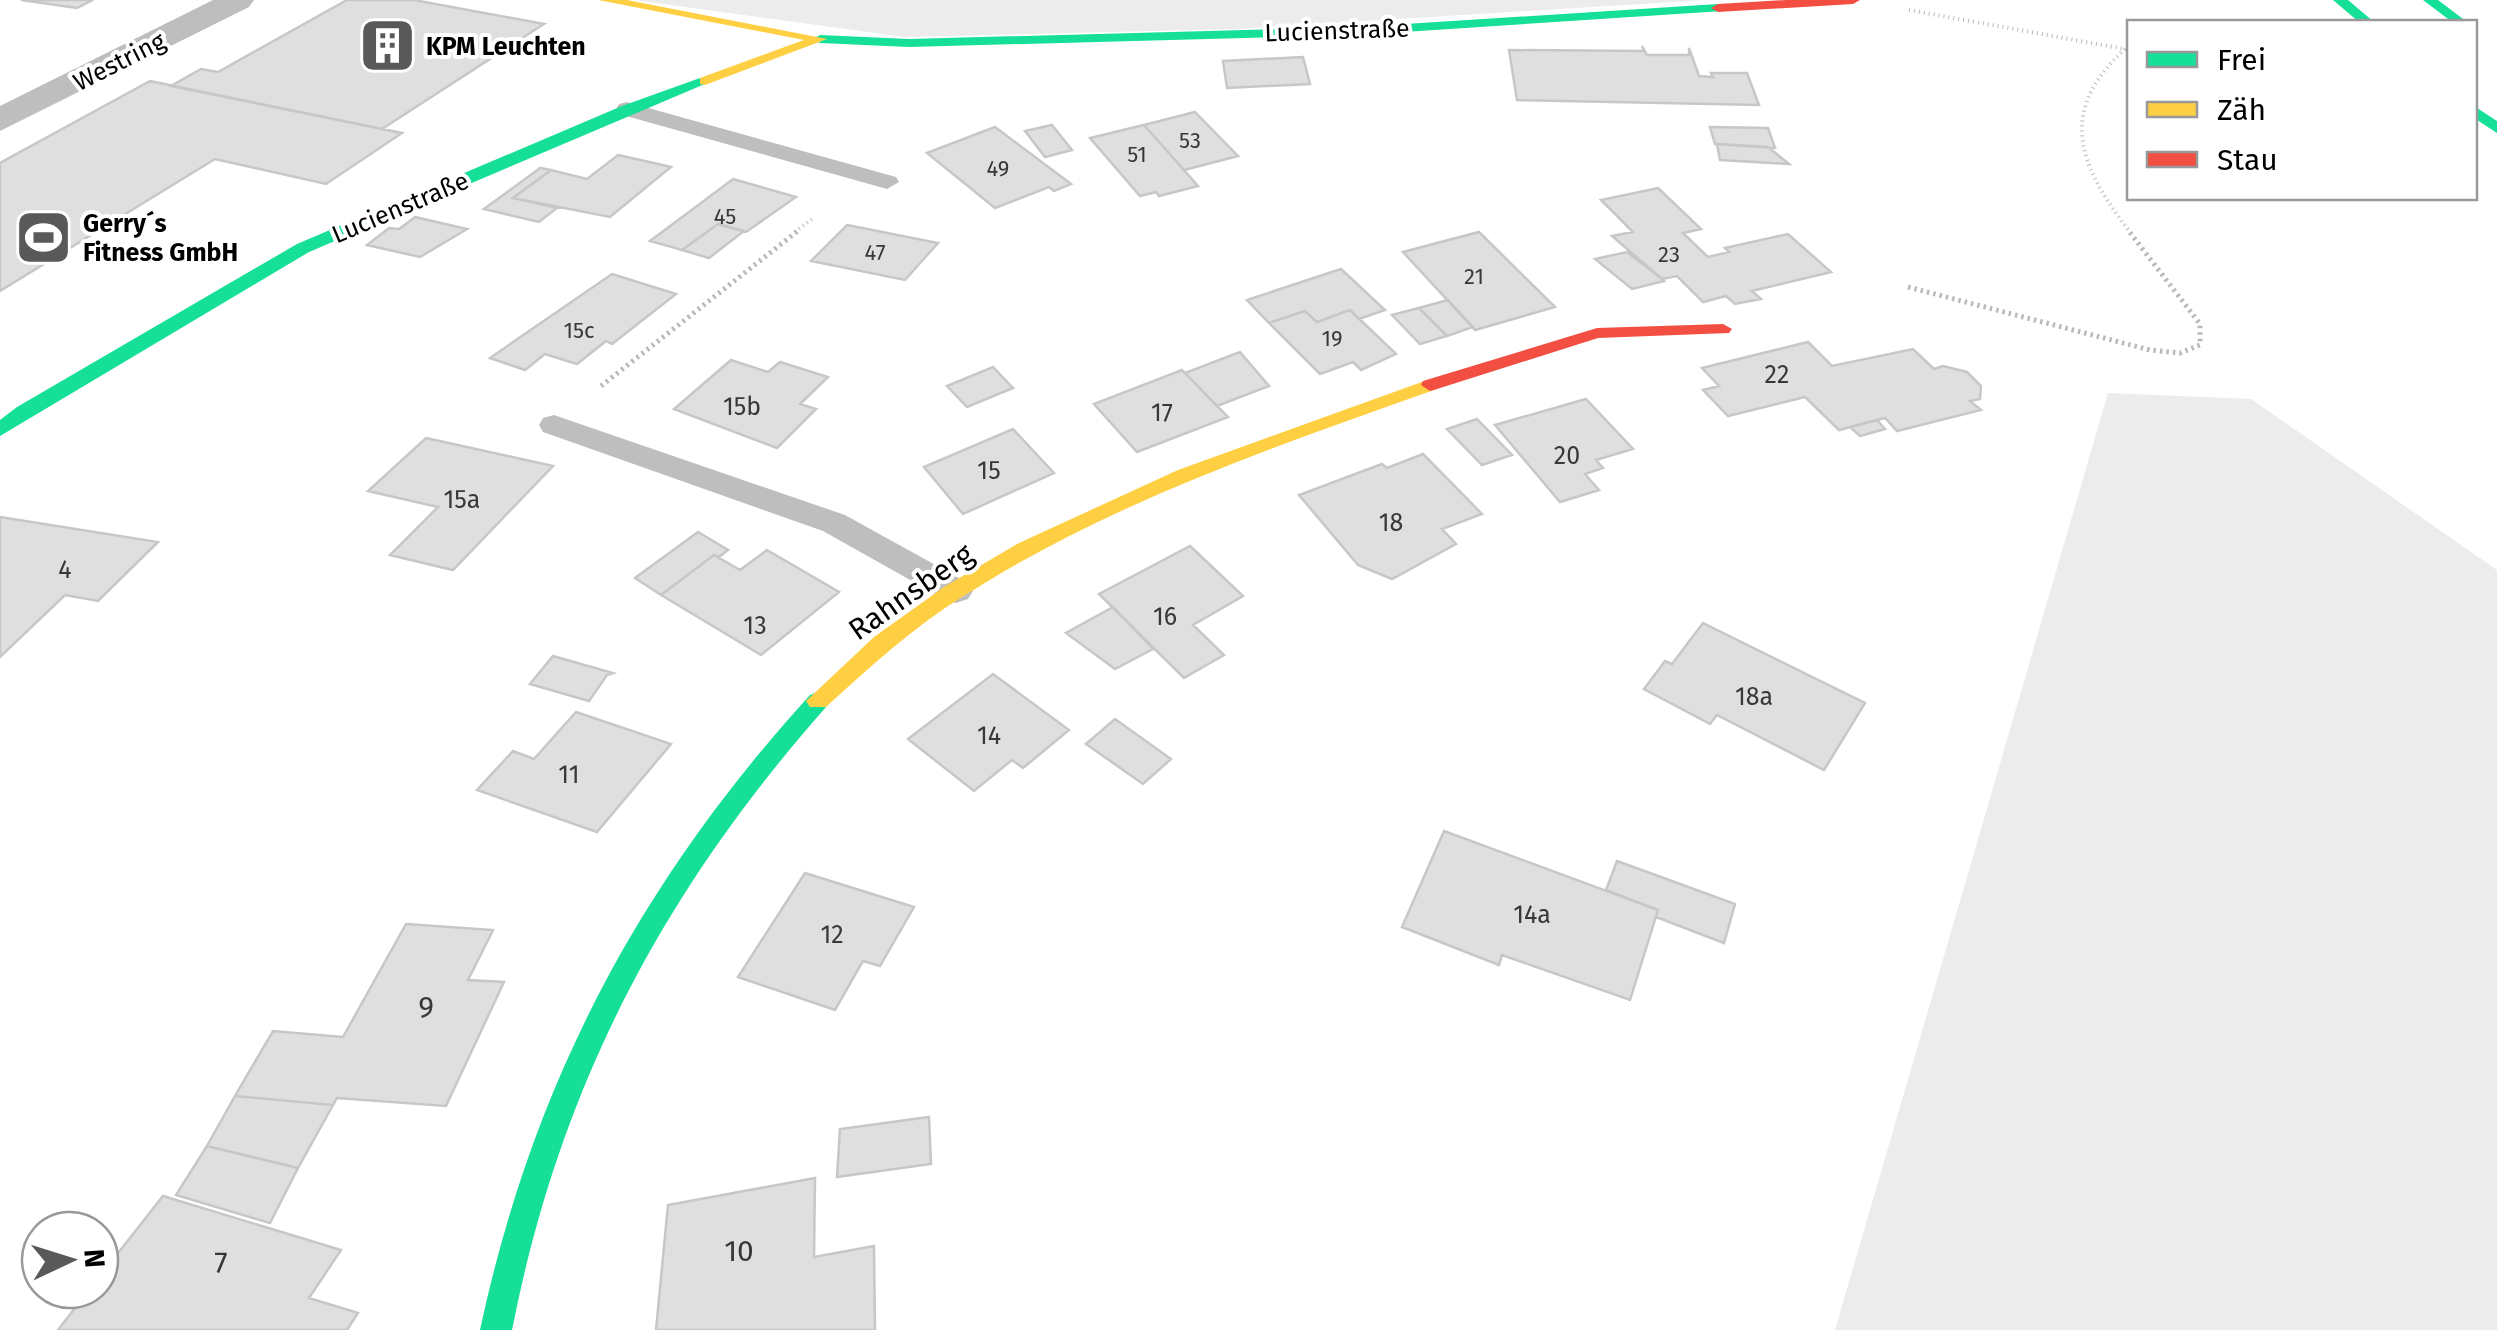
<svg xmlns="http://www.w3.org/2000/svg" width="2497" height="1330" font-family="'Fira Sans',sans-serif">
<rect width="100%" height="100%" fill="#fff"/>
<path fill="#ececec" d="M 634,0 L 1705,0 L 1236,29 L 904,37 Z
M 2108,393 L 2251,399 L 2497,570 L 2497,1330 L 1835,1330 Z"/>
<path fill="#dfdfdf" stroke="#c7c7c7" stroke-width="2.5" d="M 21,0 L 93,0 L 77,8 Z
M 347,0 L 414,0 L 544,24 L 382,129 L 171,86 L 201,69 L 218,72 Z
M 1642,46 L 1647,55 L 1689,55 L 1689,48 L 1699,76 L 1713,77 L 1711,73 L 1747,73 L 1759,105 L 1517,100 L 1509,50 L 1644,51 Z
M 1303,57 L 1310,84 L 1227,88 L 1223,61 Z
M 150,81 L 382,129 L 402,133 L 326,184 L 215,159 L 0,291 L 0,163 Z
M 1195,112 L 1238,156 L 1184,170 L 1144,125 Z
M 1052,125 L 1072,150 L 1045,157 L 1025,131 Z
M 1144,125 L 1184,170 L 1198,186 L 1159,196 L 1156,192 L 1140,196 L 1090,138 Z
M 995,127 L 1071,184 L 1054,191 L 1049,187 L 995,208 L 927,153 Z
M 1710,127 L 1768,128 L 1775,148 L 1715,144 Z
M 1717,144 L 1768,147 L 1789,164 L 1720,160 Z
M 618,155 L 671,167 L 610,217 L 513,198 L 551,170 L 587,179 Z
M 540,168 L 551,170 L 513,198 L 557,208 L 539,222 L 484,209 Z
M 733,179 L 796,197 L 746,232 L 718,224 L 682,250 L 650,241 Z
M 1658,188 L 1701,229 L 1683,233 L 1708,257 L 1729,252 L 1725,248 L 1788,234 L 1831,272 L 1752,291 L 1761,299 L 1735,304 L 1726,296 L 1703,302 L 1677,276 L 1662,279 L 1612,236 L 1633,232 L 1601,200 Z
M 415,217 L 467,229 L 420,257 L 367,245 L 389,228 L 399,229 Z
M 718,224 L 744,231 L 709,258 L 682,250 Z
M 847,225 L 938,243 L 905,280 L 811,261 Z
M 1479,232 L 1555,307 L 1475,330 L 1403,252 Z
M 1627,252 L 1662,279 L 1664,281 L 1632,289 L 1595,259 Z
M 1341,269 L 1385,310 L 1359,319 L 1350,310 L 1317,322 L 1305,311 L 1269,323 L 1247,300 Z
M 612,274 L 676,294 L 612,344 L 606,341 L 577,364 L 545,354 L 525,370 L 490,358 Z
M 1448,300 L 1473,327 L 1447,336 L 1419,308 Z
M 1419,308 L 1447,336 L 1420,344 L 1392,315 Z
M 1350,310 L 1396,354 L 1361,370 L 1353,362 L 1320,374 L 1269,323 L 1305,311 L 1317,322 Z
M 1808,342 L 1832,366 L 1913,349 L 1934,369 L 1943,366 L 1967,372 L 1981,386 L 1980,399 L 1970,401 L 1981,410 L 1897,431 L 1885,418 L 1839,430 L 1805,397 L 1728,416 L 1703,390 L 1719,386 L 1702,368 Z
M 1240,352 L 1269,386 L 1217,406 L 1185,373 Z
M 731,360 L 768,372 L 780,362 L 828,377 L 800,404 L 816,409 L 777,448 L 674,409 Z
M 993,367 L 1013,388 L 967,407 L 947,386 Z
M 1182,370 L 1228,417 L 1137,452 L 1094,404 Z
M 1586,399 L 1633,449 L 1596,460 L 1603,468 L 1585,474 L 1599,490 L 1560,502 L 1495,425 Z
M 1477,419 L 1512,455 L 1482,465 L 1447,429 Z
M 1877,420 L 1885,429 L 1860,436 L 1850,427 Z
M 1013,429 L 1054,473 L 963,514 L 924,467 Z
M 426,438 L 553,466 L 453,570 L 390,555 L 438,507 L 368,491 Z
M 1423,454 L 1482,514 L 1442,529 L 1456,544 L 1392,579 L 1358,565 L 1299,495 L 1382,464 L 1387,468 Z
M 0,517 L 158,542 L 98,601 L 65,595 L 0,657 Z
M 698,532 L 728,550 L 719,557 L 714,555 L 661,595 L 635,578 Z
M 1190,546 L 1243,596 L 1193,625 L 1224,655 L 1184,678 L 1099,594 Z
M 767,550 L 839,592 L 761,655 L 661,595 L 714,555 L 740,570 Z
M 1113,607 L 1153,649 L 1115,669 L 1066,633 Z
M 1703,623 L 1865,703 L 1824,770 L 1717,715 L 1710,724 L 1644,689 L 1665,661 L 1672,664 Z
M 553,656 L 613,673 L 607,675 L 589,701 L 530,684 Z
M 993,674 L 1069,730 L 1023,768 L 1012,760 L 974,791 L 908,739 Z
M 576,712 L 671,744 L 597,832 L 477,790 L 513,751 L 534,759 Z
M 1115,719 L 1171,759 L 1143,784 L 1086,744 Z
M 1444,831 L 1658,910 L 1630,1000 L 1502,955 L 1499,965 L 1402,927 Z
M 1617,861 L 1735,904 L 1724,943 L 1656,917 L 1658,910 L 1606,890 Z
M 805,873 L 914,907 L 880,966 L 863,961 L 835,1010 L 738,977 Z
M 406,924 L 493,930 L 468,980 L 504,982 L 446,1106 L 337,1098 L 333,1105 L 235,1096 L 273,1031 L 343,1037 Z
M 235,1096 L 333,1105 L 298,1168 L 207,1146 Z
M 929,1117 L 931,1164 L 837,1177 L 840,1129 Z
M 207,1146 L 298,1168 L 270,1223 L 176,1195 Z
M 815,1178 L 814,1257 L 874,1246 L 875,1330 L 656,1330 L 668,1205 Z
M 163,1196 L 341,1250 L 309,1298 L 358,1313 L 347,1330 L 58,1330 L 89,1290 L 100,1290 L 100,1276 Z"/>
<g fill="none" stroke-linecap="round" stroke-linejoin="round">
<path stroke="#b9b9b9" stroke-width="4" stroke-dasharray="1 4" stroke-linecap="butt" d="M 1909,10 L 2130,50
M 2125,49 C 2056,112 2079,166 2130,232
M 795,232 L 815,217"/>
<path stroke="#b9b9b9" stroke-width="5" stroke-dasharray="2.5 4" stroke-linecap="butt" d="M 1908,287 L 2150,350 L 2180,353 L 2200,345 L 2200,324 L 2128,230
M 601,386 L 799,230"/>
<path fill="#bebebe" fill-rule="evenodd" d="M 627,102 L 896,177 L 899,182 L 887,189 L 619,114 L 616,109 L 619,104 Z
M 554,415 L 845,515 L 968,583 L 973,591 L 968,599 L 956,603 L 944,599 L 823,531 L 543,432 L 539,425 L 543,418 Z"/>
<path fill="#bebebe" fill-rule="evenodd" d="M 213,0 L 254,0 L 249,7 L 0,131 L 0,106 Z"/>
<path fill="#16e098" fill-rule="evenodd" d="M 2333,0 L 2348,0 L 2374,22 L 2359,22 Z
M 2423,0 L 2438,0 L 2467,22 L 2452,22 Z
M 1718,4 L 1725,8 L 1723,11 L 1358,35 L 909,47 L 820,43 L 813,39 L 820,35 L 909,39 L 1358,27 Z
M 700,78 L 712,81 L 309,252 L 0,436 L 0,420 L 17,407 L 297,244 L 622,106 Z
M 2474,106 L 2497,121 L 2497,133 L 2474,118 Z
M 818,692 L 826,695 L 830,701 L 826,707 C 662,893 560,1086 512,1330 L 480,1330 C 533,1082 640,882 810,695 Z"/>
<path fill="#ffcf43" fill-rule="evenodd" d="M 598,0 L 627,0 L 827,39 L 705,85 L 700,84 L 700,78 L 804,40 Z
M 1430,379 L 1437,381 L 1437,389 C 1274,447 1109,503 962,597 C 912,628 869,668 826,707 L 810,707 L 806,701 L 874,637 L 944,587 L 1019,543 L 1178,470 Z"/>
<path fill="#f24e42" fill-rule="evenodd" d="M 1786,0 L 1860,0 L 1853,4 L 1718,12 L 1711,8 L 1718,4 Z
M 1723,324 L 1732,329 L 1729,333 L 1598,338 L 1437,389 L 1430,391 L 1421,385 L 1423,381 L 1597,328 Z"/>
</g>
<defs>
<symbol id="building-square" viewBox="-11 -11 22 22"><rect x="-9" y="-9" width="18" height="18" rx="4" fill="#595959" stroke="#fff"/><path d="M-4-6H4V6H1V3H-1V6H-4ZM-2.5-4.3h1.7v1.8h-1.7ZM.8-4.3h1.7v1.8H.8ZM-2.5-1h1.7V.8h-1.7ZM.8-1h1.7V.8H.8Z" fill="#fff"/></symbol>
<symbol id="stadium-square" viewBox="-11 -11 22 22"><rect x="-9" y="-9" width="18" height="18" rx="4" fill="#595959" stroke="#fff"/><path d="M0-5a6.5 5 0 1 0 0 10a6.5 5 0 1 0 0-10ZM-3.5-1.8h7v3.6h-7Z" fill="#fff"/></symbol>
</defs>
<g fill-rule="evenodd">
<use href="#building-square" x="356" y="14" width="63" height="63"/>
<use href="#stadium-square" x="12" y="206" width="63" height="63"/>
</g>
<g text-anchor="middle" stroke-width="8" stroke-linejoin="round" paint-order="stroke">
<g font-size="22" fill="#383838">
<text x="1190" y="148">53</text>
<text x="1137" y="162">51</text>
<text x="998" y="176">49</text>
<text x="725" y="224">45</text>
<text x="875" y="260">47</text>
<text x="1669" y="262">23</text>
<text x="1474" y="284">21</text>
<text x="579" y="338">15c</text>
<text x="1332" y="346">19</text>
</g>
<g font-size="25" fill="#000" stroke="#fff">
<text transform="translate(1337 30) rotate(-2)" y="9">Lucienstraße</text>
<text transform="translate(119 61) rotate(-27)" y="9">Westring</text>
<text transform="translate(400 207) rotate(-23)" y="9">Lucienstraße</text>
</g>
<g font-size="25" font-weight="bold" fill="#000" stroke="#fff" text-anchor="start">
<text x="426" y="55">KPM Leuchten</text>
<text x="83" y="232">Gerry´s<tspan x="83" dy="29">Fitness GmbH</tspan></text>
</g>
<g font-size="25" fill="#383838">
<text x="1777" y="383">22</text>
<text x="742" y="415">15b</text>
<text x="1162" y="421">17</text>
<text x="1567" y="464">20</text>
<text x="989" y="479">15</text>
<text x="462" y="508">15a</text>
<text x="1391" y="531">18</text>
<text x="65" y="578">4</text>
<text x="1165" y="625">16</text>
<text x="755" y="634">13</text>
<text x="1754" y="705">18a</text>
<text x="989" y="744">14</text>
<text x="569" y="783">11</text>
<text x="1532" y="923">14a</text>
<text x="832" y="943">12</text>
</g>
<g font-size="30" fill="#000" stroke="#fff">
<text transform="translate(911 592) rotate(-35)" y="10">Rahnsberg</text>
</g>
<g font-size="30" fill="#383838">
<text x="426" y="1017">9</text>
<text x="739" y="1261">10</text>
<text x="221" y="1273">7</text>
</g>
</g>
<rect x="2127" y="20" width="350" height="180" fill="#ffffff" stroke="#999999" stroke-width="2.5"/>
<rect x="2147" y="52" width="50" height="15" fill="#16e098" stroke="#999999" stroke-width="2.5"/>
<text x="2217" y="70" font-size="30" fill="#000000">Frei</text>
<rect x="2147" y="102" width="50" height="15" fill="#ffcf43" stroke="#999999" stroke-width="2.5"/>
<text x="2217" y="120" font-size="30" fill="#000000">Zäh</text>
<rect x="2147" y="152" width="50" height="15" fill="#f24e42" stroke="#999999" stroke-width="2.5"/>
<text x="2217" y="170" font-size="30" fill="#000000">Stau</text>
<g transform="translate(70 1260) rotate(86)"><circle r="48" fill="#ffffff" stroke="#999999" stroke-width="2.5"/>
<path d="M0-8L18 38L0 25L-18 38Z" fill="#595959"/>
<text y="-15" font-size="28" font-weight="bold" text-anchor="middle" fill="#000000">N</text>
</g>
</svg>
